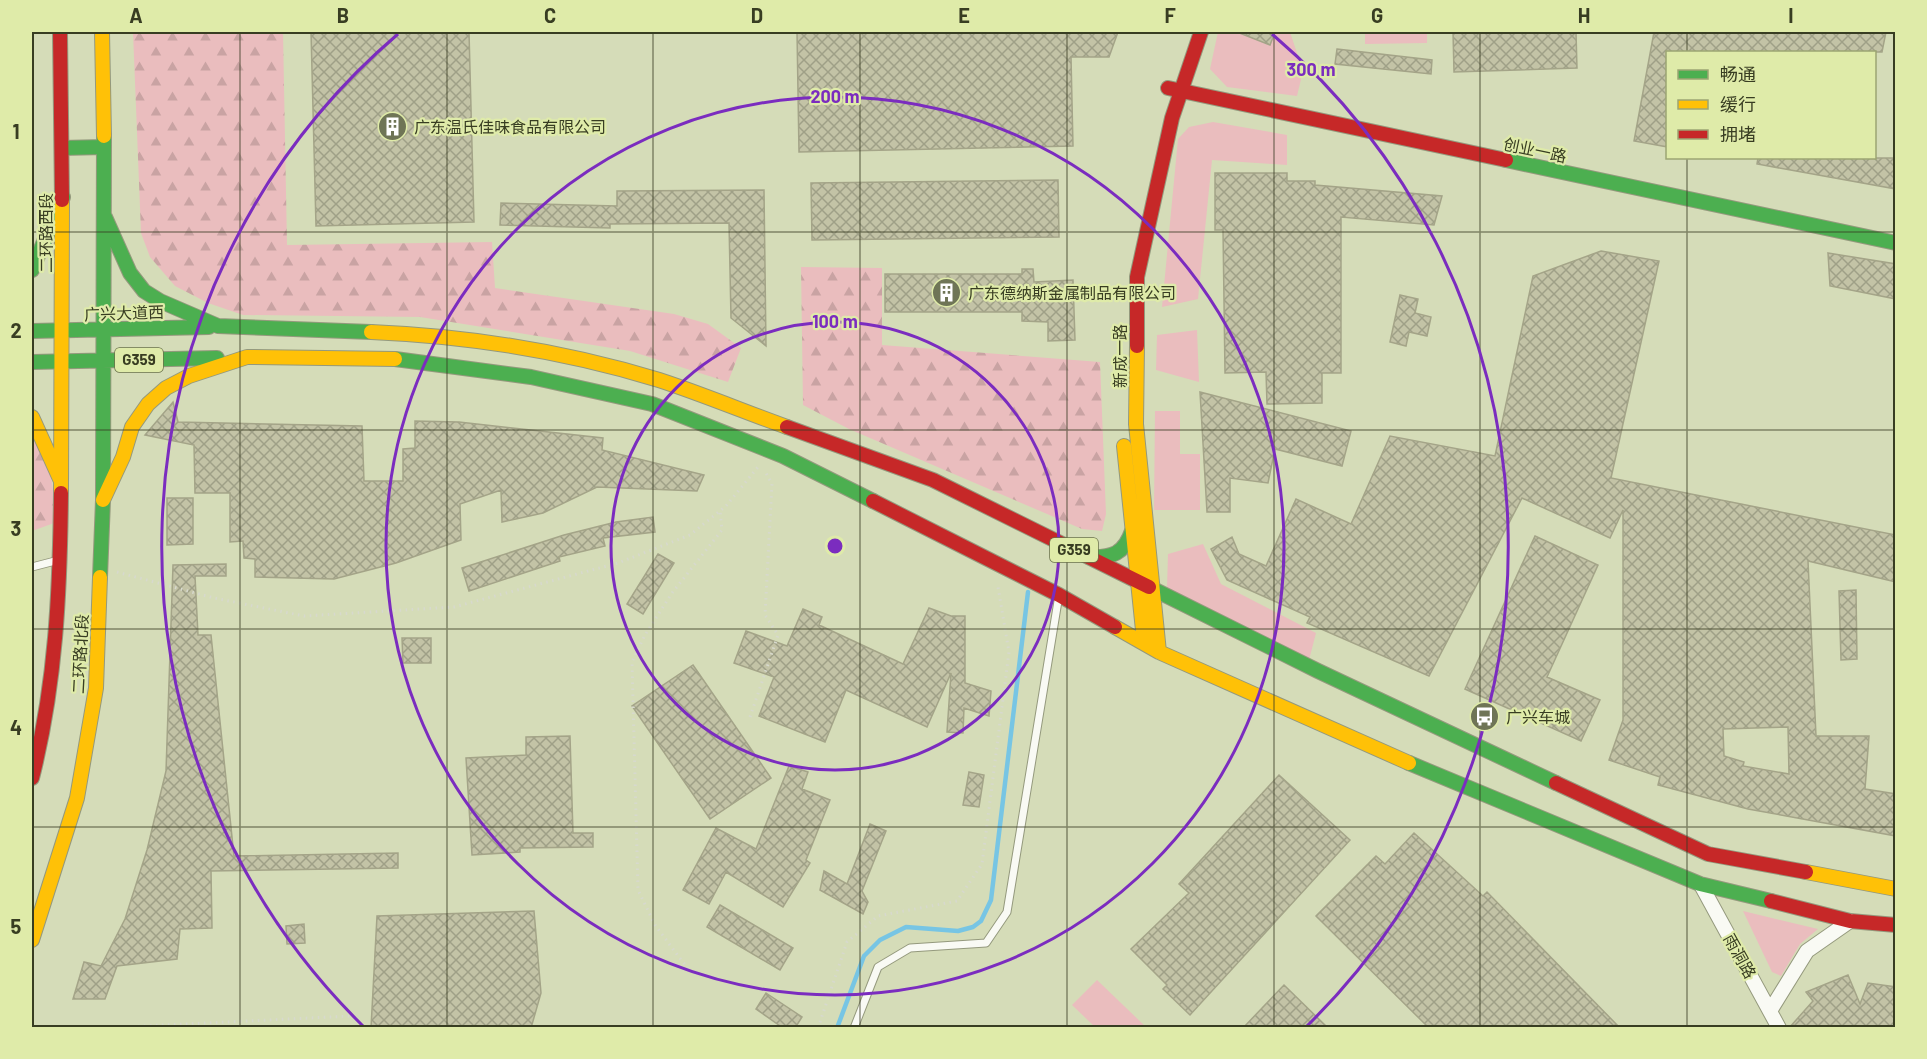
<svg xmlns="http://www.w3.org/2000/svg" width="1927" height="1059" font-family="Barlow,'Noto Sans SC',sans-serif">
<defs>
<pattern id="forest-firs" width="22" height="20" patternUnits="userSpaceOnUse" patternTransform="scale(1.5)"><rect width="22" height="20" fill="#eabdbe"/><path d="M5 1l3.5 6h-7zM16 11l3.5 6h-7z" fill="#c9a3a3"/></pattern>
<pattern id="building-cross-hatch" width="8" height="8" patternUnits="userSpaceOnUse" patternTransform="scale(1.5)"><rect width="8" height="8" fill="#c3c3a6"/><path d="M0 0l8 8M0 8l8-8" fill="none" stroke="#9fa087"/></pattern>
</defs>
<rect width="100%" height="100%" fill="#d5dcb8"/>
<path fill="#eabdbe" d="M 1218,32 L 1290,32 L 1303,71 L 1297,96 L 1227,87 L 1210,69 Z
M 1365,32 L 1427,32 L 1427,43 L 1365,44 Z
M 1213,122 L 1287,135 L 1287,165 L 1212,160 L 1198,299 L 1162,307 L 1178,139 L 1189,127 Z
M 1197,330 L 1199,382 L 1156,370 L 1157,335 Z
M 1155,411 L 1180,411 L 1180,454 L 1200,454 L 1200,510 L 1154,510 Z
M 1203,544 L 1221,584 L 1316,633 L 1309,660 L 1167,588 L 1168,554 Z
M 1743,911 L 1818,929 L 1800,944 L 1781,976 L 1772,972 Z
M 1097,980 L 1146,1027 L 1095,1027 L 1072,1005 Z"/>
<path fill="url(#forest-firs)" d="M 133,32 L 283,32 L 287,245 L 492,242 L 495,288 L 674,314 L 708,324 L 741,348 L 728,382 L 630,351 L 420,317 L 243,315 L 208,303 L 175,286 L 150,257 L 141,233 Z
M 801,267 L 882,268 L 882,345 L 1100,362 L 1106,514 L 1102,531 L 1082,529 L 849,429 L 803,405 Z
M 32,417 L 46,436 L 57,522 L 32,531 Z"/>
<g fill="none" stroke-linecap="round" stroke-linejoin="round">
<path stroke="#77c5e4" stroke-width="4.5" d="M 837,1028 L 864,956 L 880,940 L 906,927 L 958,931 L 973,927 L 981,921 L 991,900 L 1028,592"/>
</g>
<path fill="url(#building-cross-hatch)" stroke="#a4a488" stroke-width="1.5" fill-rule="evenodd" d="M 311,32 L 469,32 L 474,222 L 316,226 Z
M 797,32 L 1118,32 L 1109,57 L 1071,57 L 1073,146 L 799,152 Z
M 1237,32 L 1275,32 L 1270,45 Z
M 1453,32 L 1576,32 L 1577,68 L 1454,72 Z
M 1654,32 L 1886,32 L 1882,52 L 1668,52 L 1668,147 L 1634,141 Z
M 1337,49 L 1432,60 L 1431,74 L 1335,64 Z
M 1758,158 L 1896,158 L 1896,189 L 1757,164 Z
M 1215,173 L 1287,173 L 1287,181 L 1315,181 L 1315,185 L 1442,196 L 1434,225 L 1341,217 L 1341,373 L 1322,373 L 1322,403 L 1267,404 L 1266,372 L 1225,373 L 1223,230 L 1215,230 Z
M 1058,180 L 1059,237 L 812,240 L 811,183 Z
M 764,190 L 766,346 L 731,318 L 729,223 L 610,224 L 610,228 L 500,225 L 501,203 L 617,206 L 617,191 Z
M 1601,251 L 1659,261 L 1611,478 L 1896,535 L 1896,582 L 1808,561 L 1816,736 L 1869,736 L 1865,789 L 1896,794 L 1896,836 L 1748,809 L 1658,785 L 1660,777 L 1609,760 L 1623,720 L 1623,510 L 1610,538 L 1522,498 L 1429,676 L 1307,623 L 1310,617 L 1227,580 L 1211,549 L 1232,537 L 1239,554 L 1266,566 L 1296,499 L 1351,524 L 1390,436 L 1495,456 L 1533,276 ZM 1788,727 L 1789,774 L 1743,766 L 1744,762 L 1724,756 L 1723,729 Z
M 1828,253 L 1896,264 L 1896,299 L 1830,286 Z
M 1022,269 L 1033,269 L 1034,282 L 1073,280 L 1075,340 L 1048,341 L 1048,322 L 1022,321 L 1022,312 L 885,312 L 885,274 L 1022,274 Z
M 1400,295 L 1418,299 L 1415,313 L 1431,317 L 1427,336 L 1409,332 L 1406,346 L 1390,342 Z
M 1200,392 L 1351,431 L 1342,466 L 1275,449 L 1268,483 L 1230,478 L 1230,512 L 1207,512 Z
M 173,402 L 178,422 L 362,426 L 364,481 L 403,481 L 403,449 L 415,448 L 415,421 L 459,422 L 603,438 L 602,450 L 704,475 L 697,491 L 597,487 L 543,513 L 502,522 L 501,490 L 460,504 L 461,540 L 396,563 L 334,579 L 255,577 L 255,559 L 244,558 L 243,541 L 230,542 L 230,493 L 195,493 L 194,445 L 145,435 Z
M 167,498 L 193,498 L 193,544 L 167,545 Z
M 653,517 L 655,532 L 603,538 L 605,546 L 559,557 L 560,561 L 469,591 L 462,568 L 564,535 L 616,522 Z
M 1535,536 L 1598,565 L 1547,677 L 1600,700 L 1581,741 L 1465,689 Z
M 658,554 L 674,563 L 643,614 L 627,604 Z
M 226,564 L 226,576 L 195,576 L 198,635 L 211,635 L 234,856 L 398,853 L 398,868 L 211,871 L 212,928 L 180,929 L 177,959 L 117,966 L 105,999 L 73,999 L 84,962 L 101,966 L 125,919 L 147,850 L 166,771 L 173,565 Z
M 1856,590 L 1857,659 L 1841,660 L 1839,591 Z
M 929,608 L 951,616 L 965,616 L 965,683 L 991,691 L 989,716 L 964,708 L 963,733 L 947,732 L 951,673 L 927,727 L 846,690 L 825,742 L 759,716 L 774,677 L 734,663 L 746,631 L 787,646 L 803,609 L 822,617 L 819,625 L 903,664 Z
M 402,638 L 431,638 L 431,663 L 403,663 Z
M 693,665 L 771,778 L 710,819 L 632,706 Z
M 570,736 L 573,833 L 593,833 L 593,847 L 520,848 L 520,852 L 472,855 L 466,758 L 526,755 L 526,737 Z
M 789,766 L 808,772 L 802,789 L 830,800 L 806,860 L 810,863 L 783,907 L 726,872 L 709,904 L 683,890 L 716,828 L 756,849 Z
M 969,772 L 984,775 L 979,807 L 963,805 Z
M 1279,775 L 1350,840 L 1190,1015 L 1163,989 L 1167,985 L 1131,949 L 1189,893 L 1179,884 Z
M 870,824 L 886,831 L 862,891 L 868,902 L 863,914 L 820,890 L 824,871 L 847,884 Z
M 1414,833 L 1483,896 L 1487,892 L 1620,1028 L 1429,1028 L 1316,916 L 1376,856 L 1385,864 Z
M 720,905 L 793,948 L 780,970 L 707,927 Z
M 534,911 L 541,993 L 531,1028 L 371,1028 L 377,916 Z
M 304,924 L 305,943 L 287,944 L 286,926 Z
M 1848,975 L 1860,1004 L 1868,983 L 1896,987 L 1896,1028 L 1789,1028 L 1813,1001 L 1806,992 Z
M 1284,985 L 1328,1028 L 1243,1028 Z
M 766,993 L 802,1017 L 795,1028 L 783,1028 L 756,1009 Z"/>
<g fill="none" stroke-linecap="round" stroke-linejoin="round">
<defs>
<path id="lane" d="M 32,567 L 55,561
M 854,1028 L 878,967 L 910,948 L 986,943 L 1007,912 L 1058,601"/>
<path id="street" d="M 1701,885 L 1779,1028
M 1770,1011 L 1807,951 L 1850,921"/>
<path id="fast" d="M 62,148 L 104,147
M 1506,160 L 1896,243
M 105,217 L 130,273 L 144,291 L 160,301 L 218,326 L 371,332
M 32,270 L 63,197
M 32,331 L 209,327
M 395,359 L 531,377 L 652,404 L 783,456 L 873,501
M 32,362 L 217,358
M 1089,557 C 1112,558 1124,554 1132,531
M 100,577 L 103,500 L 104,136
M 1149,587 L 1318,671 L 1556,783
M 1409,763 L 1700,884 L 1771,901"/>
<path id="slow" d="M 102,32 L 104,136
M 371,332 C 467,336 567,352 659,380 C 702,394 745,412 787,427
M 1137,346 L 1136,424 L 1159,652
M 32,417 L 61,481
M 1124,446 L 1144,640
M 61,493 L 62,200
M 103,500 L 123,457 L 132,427 L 148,404 L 166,388 L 189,376 L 247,357 L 395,359
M 1115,627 L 1159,652 L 1409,763
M 1806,872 L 1896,889
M 32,940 L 77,798 L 96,688 L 100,577"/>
<path id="jam" d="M 60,32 L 62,200
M 1168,88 L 1506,160
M 1137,346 L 1137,277 L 1172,118 L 1201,32
M 787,427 L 933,480 L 1149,587
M 873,501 L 1059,595 L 1115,627
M 32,778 C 56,684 60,590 61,493
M 1556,783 L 1708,854 L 1806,872
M 1771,901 L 1850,921 L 1896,925"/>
</defs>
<use href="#lane" stroke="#94997d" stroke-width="9"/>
<use href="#street" stroke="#94997d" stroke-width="16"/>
<use href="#fast" stroke="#94997d" stroke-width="16"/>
<use href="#slow" stroke="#94997d" stroke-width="16"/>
<use href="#jam" stroke="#94997d" stroke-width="16"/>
<path stroke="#d7d9cd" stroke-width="3" stroke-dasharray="1.5 4.5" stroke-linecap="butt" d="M 117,572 L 214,598 L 304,616 L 454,607 L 618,563 L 690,535 L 726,506 L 758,467
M 750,717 L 778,635 L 765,615 L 772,484 L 765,471
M 688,969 L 655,925 L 638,890 L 632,662 L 645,635 L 672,593 L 722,530 L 720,510
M 102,1028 L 351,1016
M 818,1028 L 847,942 L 878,916 L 957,901 L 982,864 L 1009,652 L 998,587"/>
<use href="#lane" stroke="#f9faf4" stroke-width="7"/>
<use href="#street" stroke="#f9faf4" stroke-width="14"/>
<use href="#fast" stroke="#4caf50" stroke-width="14"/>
<use href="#slow" stroke="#ffc107" stroke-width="14"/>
<use href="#jam" stroke="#c62828" stroke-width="14"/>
</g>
<path fill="none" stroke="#383d22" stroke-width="1.5" stroke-opacity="0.55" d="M 240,32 L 240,1028M 447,32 L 447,1028M 653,32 L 653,1028M 860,32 L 860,1028M 1067,32 L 1067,1028M 1274,32 L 1274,1028M 1480,32 L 1480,1028M 1687,32 L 1687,52M 1687,158 L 1687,1028M 32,232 L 1896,232M 32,430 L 1896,430M 32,629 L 1896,629M 32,827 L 1896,827"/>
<g fill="none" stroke="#7b2cbf" stroke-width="3">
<circle cx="835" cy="546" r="224"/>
<circle cx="835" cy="546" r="449"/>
<path d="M363 1026A673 673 0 0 1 398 34M1272 34A673 673 0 0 1 1307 1026"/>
</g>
<defs>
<symbol id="building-disc" viewBox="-11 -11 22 22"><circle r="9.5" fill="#6f7556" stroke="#dfeba9"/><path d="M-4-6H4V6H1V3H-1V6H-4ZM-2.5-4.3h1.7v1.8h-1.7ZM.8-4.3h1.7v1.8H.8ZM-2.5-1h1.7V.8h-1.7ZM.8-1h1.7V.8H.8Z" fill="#fff"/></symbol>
<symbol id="bus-disc" viewBox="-11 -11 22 22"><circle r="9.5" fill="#6f7556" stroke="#dfeba9"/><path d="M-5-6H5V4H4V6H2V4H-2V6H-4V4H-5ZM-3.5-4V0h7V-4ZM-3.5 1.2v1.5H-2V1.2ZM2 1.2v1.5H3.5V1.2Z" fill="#fff"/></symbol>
</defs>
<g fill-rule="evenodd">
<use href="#building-disc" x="376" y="110" width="33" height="33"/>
<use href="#building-disc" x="930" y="276" width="33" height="33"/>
<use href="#bus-disc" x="1468" y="700" width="33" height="33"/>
</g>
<g text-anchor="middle" stroke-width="4.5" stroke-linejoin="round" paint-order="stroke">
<g fill="#dfeba9" stroke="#6a714a" stroke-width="1.5">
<rect x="115" y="348" width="48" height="24" rx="4.5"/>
<rect x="1050" y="538" width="48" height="24" rx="4.5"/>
</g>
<g font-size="15" font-weight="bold" fill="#383d22">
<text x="139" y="365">G359</text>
<text x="1074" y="555">G359</text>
</g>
<g font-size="16" fill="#383d22" stroke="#dfeba9" text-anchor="start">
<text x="414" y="133">广东温氏佳味食品有限公司</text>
<text x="968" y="299">广东德纳斯金属制品有限公司</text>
<text x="1506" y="723">广兴车城</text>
</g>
<g font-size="16" fill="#383d22" stroke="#dfeba9">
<text transform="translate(1535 150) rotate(12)" y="6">创业一路</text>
<text transform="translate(46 233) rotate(-90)" y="6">二环路西段</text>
<text transform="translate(124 313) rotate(-2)" y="6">广兴大道西</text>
<text transform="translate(1120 356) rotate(-90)" y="6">新成一路</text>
<text transform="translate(80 654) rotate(-87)" y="6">二环路北段</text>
<text transform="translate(1740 956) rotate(61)" y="6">雨洞路</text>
</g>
</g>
<circle cx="835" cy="546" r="9" fill="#7b2cbf" stroke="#dfeba9" stroke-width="3"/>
<g font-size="18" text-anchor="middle" font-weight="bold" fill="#7b2cbf" stroke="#dfeba9" stroke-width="4.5" stroke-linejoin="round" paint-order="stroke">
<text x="1311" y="76">300 m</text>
<text x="835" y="103">200 m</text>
<text x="835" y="328">100 m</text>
</g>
<rect width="1927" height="1059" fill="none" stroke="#dfeba9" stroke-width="66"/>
<rect x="1666" y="51" width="210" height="108" fill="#dfeba9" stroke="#9ca573" stroke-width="1.5"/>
<rect x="1678" y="70" width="30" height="9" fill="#4caf50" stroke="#9ca573" stroke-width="1.5"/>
<text x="1720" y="81" font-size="18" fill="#383d22">畅通</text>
<rect x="1678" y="100" width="30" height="9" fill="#ffc107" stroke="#9ca573" stroke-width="1.5"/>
<text x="1720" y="111" font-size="18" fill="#383d22">缓行</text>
<rect x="1678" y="130" width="30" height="9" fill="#c62828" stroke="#9ca573" stroke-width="1.5"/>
<text x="1720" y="141" font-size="18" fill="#383d22">拥堵</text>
<rect x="33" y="33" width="1861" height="993" fill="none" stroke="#383d22" stroke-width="2"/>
<g font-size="20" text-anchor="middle" font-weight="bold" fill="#383d22">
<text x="136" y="23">A</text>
<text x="343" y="23">B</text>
<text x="550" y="23">C</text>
<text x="757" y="23">D</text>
<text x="964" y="23">E</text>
<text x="1170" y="23">F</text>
<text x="1377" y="23">G</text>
<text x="1584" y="23">H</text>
<text x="1791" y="23">I</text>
<text x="16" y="139">1</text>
<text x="16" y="338">2</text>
<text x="16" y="536">3</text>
<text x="16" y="735">4</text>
<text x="16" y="934">5</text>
</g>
</svg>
